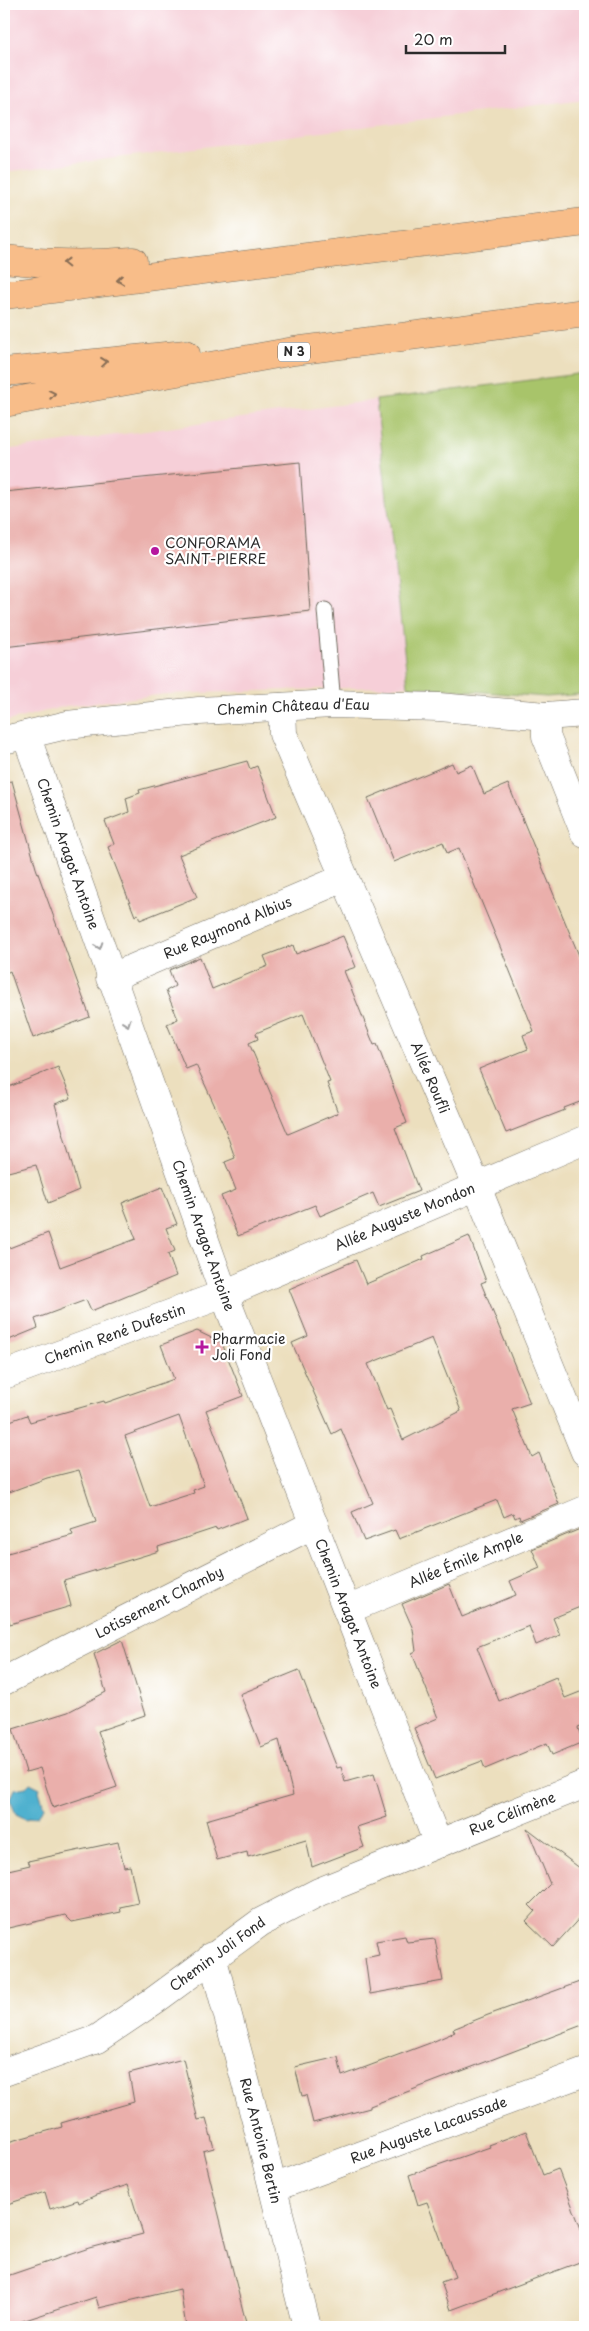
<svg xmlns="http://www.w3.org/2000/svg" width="589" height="2331" font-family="'Playpen Sans',sans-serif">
<rect width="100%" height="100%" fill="#fff"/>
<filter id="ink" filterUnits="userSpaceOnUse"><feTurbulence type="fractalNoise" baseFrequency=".02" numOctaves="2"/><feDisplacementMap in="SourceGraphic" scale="10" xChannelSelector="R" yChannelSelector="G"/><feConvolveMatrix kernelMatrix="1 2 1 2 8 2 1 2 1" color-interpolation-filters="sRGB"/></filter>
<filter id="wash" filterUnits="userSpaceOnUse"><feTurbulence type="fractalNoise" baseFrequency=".0096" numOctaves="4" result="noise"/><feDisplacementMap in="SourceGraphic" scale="20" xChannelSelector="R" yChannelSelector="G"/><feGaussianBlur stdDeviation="1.12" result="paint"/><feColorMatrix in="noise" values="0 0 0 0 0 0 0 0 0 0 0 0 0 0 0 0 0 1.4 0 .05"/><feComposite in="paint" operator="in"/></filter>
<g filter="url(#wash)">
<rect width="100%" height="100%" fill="#ecdfbe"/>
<path fill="#f6cfd8" d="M 4,4 L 585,4 L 585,99 L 4,172 Z
M 376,400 L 408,686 L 166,694 L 66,706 L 4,722 L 4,450 Z"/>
<path fill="#a8c46a" stroke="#6a784a" d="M 585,373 L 585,694 L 546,697 L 408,686 L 376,400 Z"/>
<path fill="#50b1cf" stroke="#3e6e7d" d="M 30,1783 L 40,1788 L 39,1791 L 44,1807 L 38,1816 L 26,1819 L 16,1814 L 10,1800 L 15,1789 L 26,1787 Z"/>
<g id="blocks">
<path fill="#eaafab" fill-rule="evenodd" d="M 300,462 L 310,611 L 4,647 L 4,492 Z
M 247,761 L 250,769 L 257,766 L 276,817 L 179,855 L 197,897 L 140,920 L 138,914 L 135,916 L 108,847 L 114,844 L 105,821 L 129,812 L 126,798 L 140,793 L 139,790 Z
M 452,763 L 456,772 L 472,765 L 484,794 L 508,784 L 585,970 L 585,1100 L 564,1108 L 565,1110 L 506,1133 L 479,1069 L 528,1049 L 523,1035 L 534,1031 L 501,949 L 459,848 L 447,853 L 443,842 L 394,862 L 368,798 Z
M 12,781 L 36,868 L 90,1017 L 33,1038 L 10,971 L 4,974 L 4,782 Z
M 343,936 L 356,967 L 344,971 L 374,1045 L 377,1044 L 407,1123 L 395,1128 L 419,1191 L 379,1207 L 373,1193 L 320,1216 L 315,1205 L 238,1236 L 221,1196 L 236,1190 L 225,1162 L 235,1158 L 224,1126 L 196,1065 L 186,1069 L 167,1024 L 178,1019 L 166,991 L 175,986 L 169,970 L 200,957 L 212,989 L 268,966 L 264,956 L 293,945 L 296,954 ZM 303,1014 L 330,1082 L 327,1083 L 338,1113 L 288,1134 L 249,1043 L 258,1039 L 256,1033 Z
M 58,1067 L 71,1098 L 55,1104 L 79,1190 L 48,1203 L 36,1165 L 4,1173 L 4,1089 Z
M 162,1187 L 177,1224 L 166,1228 L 175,1251 L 168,1254 L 176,1276 L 91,1311 L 86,1300 L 35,1319 L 38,1328 L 4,1342 L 4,1250 L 48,1233 L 60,1267 L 136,1239 L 122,1203 Z
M 469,1236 L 486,1281 L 481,1283 L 530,1403 L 512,1409 L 532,1457 L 539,1453 L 559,1504 L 520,1520 L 519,1516 L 515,1518 L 513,1513 L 504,1517 L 497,1500 L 399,1539 L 395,1530 L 364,1541 L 352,1512 L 373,1503 L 341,1429 L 332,1434 L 292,1343 L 308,1336 L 289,1289 L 356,1260 L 366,1284 L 424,1259 L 423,1256 ZM 432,1338 L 461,1411 L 403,1440 L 390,1409 L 387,1410 L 368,1364 Z
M 197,1331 L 222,1343 L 243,1396 L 206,1410 L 247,1518 L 217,1530 L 216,1528 L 158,1547 L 159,1551 L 64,1580 L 71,1606 L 10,1624 L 4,1603 L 4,1554 L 73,1535 L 71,1530 L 96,1522 L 79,1470 L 47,1478 L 4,1494 L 4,1423 L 27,1415 L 30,1422 L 104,1401 L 105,1403 L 174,1379 L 161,1345 ZM 179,1416 L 204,1486 L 193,1490 L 194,1493 L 150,1507 L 125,1436 Z
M 585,1527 L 585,1605 L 553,1618 L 560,1635 L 536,1645 L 529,1626 L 477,1647 L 499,1701 L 556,1677 L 565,1698 L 585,1690 L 585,1725 L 578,1728 L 583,1742 L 552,1755 L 547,1743 L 485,1769 L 482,1761 L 435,1779 L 414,1728 L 438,1718 L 412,1653 L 416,1651 L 413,1629 L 402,1604 L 449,1584 L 462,1617 L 516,1595 L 510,1581 L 540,1568 L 532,1549 Z
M 122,1640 L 145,1715 L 98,1731 L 117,1787 L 53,1808 L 40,1768 L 26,1772 L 13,1729 L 68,1712 L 106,1692 L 94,1654 Z
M 299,1670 L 337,1768 L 341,1767 L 345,1782 L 374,1774 L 387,1817 L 357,1827 L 364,1847 L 312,1867 L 306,1840 L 248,1857 L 247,1852 L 217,1860 L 206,1820 L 293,1795 L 279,1740 L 261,1747 L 240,1694 Z
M 527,1828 L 585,1872 L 585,1912 L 553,1947 L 526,1921 L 535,1911 L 529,1905 L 550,1884 Z
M 118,1842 L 124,1867 L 130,1866 L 138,1903 L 120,1907 L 121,1912 L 72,1922 L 65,1915 L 4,1929 L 4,1871 L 30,1865 L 28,1861 Z
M 405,1936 L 407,1942 L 435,1939 L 443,1981 L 370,1994 L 365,1958 L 379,1955 L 376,1941 Z
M 585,1980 L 585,2024 L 370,2106 L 370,2108 L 313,2123 L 306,2095 L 302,2096 L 295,2067 L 338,2057 L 342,2076 L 430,2043 L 455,2032 L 453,2029 L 488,2015 Z
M 183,2059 L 198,2120 L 206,2118 L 214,2148 L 203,2151 L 247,2327 L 186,2327 L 180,2289 L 99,2308 L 96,2297 L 4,2327 L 4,2277 L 89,2248 L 143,2234 L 128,2185 L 96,2195 L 79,2203 L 78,2200 L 50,2209 L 45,2192 L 4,2205 L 4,2143 L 62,2127 L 61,2123 L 134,2102 L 129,2073 Z
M 526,2131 L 543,2175 L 558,2169 L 585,2239 L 585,2260 L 451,2310 L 441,2282 L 455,2277 L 427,2202 L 418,2205 L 409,2175 L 490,2147 L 489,2145 Z"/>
</g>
</g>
<g filter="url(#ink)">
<use href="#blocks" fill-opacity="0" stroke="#6f6a5e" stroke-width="1"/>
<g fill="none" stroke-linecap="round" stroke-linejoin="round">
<defs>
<path id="service" d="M 325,610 L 333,704"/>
<g id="minor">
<path id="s1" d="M 282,707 L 283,734 L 476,1185 L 585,1452"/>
<path d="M 546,716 L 546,736 L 585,834"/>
<path id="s2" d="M 26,735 L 224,1294 L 438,1844"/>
<path id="s3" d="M 110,978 L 344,878"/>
<path id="s4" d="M 4,1375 L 224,1294 L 585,1140"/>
<path id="s5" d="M 347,1610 L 585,1510"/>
<path id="s6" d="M 4,1681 L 314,1524"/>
<path id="s7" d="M 212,1956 L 260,2136 L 307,2327"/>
<path id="s8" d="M 4,2072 L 97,2039 L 155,2000 L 261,1922 L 319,1892 L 585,1784"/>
<path id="s9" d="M 273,2188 L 585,2072"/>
</g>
<g id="tertiary">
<path id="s10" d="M 4,740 L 67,725 L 199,711 L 333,704 L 439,707 L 546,716 L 585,713"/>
</g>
<path id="trunk" d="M 4,259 C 47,264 90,265 133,261
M 4,295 L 585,222
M 4,372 L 186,354
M 4,403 L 294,351 L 585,313"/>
</defs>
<use href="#service" stroke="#6f6a5e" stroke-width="17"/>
<use href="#minor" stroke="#6f6a5e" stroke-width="29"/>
<use href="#tertiary" stroke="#6f6a5e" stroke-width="29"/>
<use href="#trunk" stroke="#6f6a5e" stroke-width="29"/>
<use href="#service" stroke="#fff" stroke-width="15"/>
<use href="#minor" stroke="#fff" stroke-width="28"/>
<use href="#tertiary" stroke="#fff" stroke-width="28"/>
<use href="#trunk" stroke="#f8bd89" stroke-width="28"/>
</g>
<defs><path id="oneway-chevron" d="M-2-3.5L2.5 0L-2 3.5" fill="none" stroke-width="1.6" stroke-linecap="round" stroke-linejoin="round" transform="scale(1.25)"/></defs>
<g stroke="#876d55">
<use href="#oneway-chevron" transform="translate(66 263) rotate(-179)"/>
<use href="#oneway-chevron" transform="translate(120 280) rotate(173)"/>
<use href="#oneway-chevron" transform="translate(104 362) rotate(-6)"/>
<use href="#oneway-chevron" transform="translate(52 394) rotate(-10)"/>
</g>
<g stroke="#a0a0a0">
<use href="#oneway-chevron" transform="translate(99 946) rotate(71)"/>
<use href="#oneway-chevron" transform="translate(127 1023) rotate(70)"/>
</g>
</g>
<g fill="#b5179e" stroke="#fff" stroke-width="2">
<circle cx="155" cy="551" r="5"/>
<path d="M199.5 1339.5h5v5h5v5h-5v5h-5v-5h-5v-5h5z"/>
</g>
<g text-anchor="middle" stroke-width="4.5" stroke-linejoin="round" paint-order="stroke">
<rect fill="#fff" stroke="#6b6b6b" stroke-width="1" x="278" y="342.5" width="32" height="19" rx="4"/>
<g font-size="12" font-weight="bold" fill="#2b2b2b">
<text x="294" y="356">N 3</text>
</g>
<g font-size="14" fill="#2b2b2b" stroke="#fff" text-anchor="start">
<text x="165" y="548">CONFORAMA<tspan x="165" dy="16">SAINT-PIERRE</tspan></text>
<text x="212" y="1344">Pharmacie<tspan x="212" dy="16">Joli Fond</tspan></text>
</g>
<g font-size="14" fill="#2b2b2b" stroke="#fff">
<text dy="5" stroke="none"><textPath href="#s10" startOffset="292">Chemin Château d'Eau</textPath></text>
<text dy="5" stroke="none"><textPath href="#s2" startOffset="126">Chemin Aragot Antoine</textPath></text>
<text dy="5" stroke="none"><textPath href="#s3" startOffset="128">Rue Raymond Albius</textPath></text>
<text dy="5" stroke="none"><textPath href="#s1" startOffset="401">Allée Roufli</textPath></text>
<text dy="5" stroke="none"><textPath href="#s4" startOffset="431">Allée Auguste Mondon</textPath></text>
<text dy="5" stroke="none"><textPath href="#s2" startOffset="531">Chemin Aragot Antoine</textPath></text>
<text dy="5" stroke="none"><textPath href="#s4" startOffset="118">Chemin René Dufestin</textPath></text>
<text dy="5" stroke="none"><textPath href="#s5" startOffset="129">Allée Émile Ample</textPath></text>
<text dy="5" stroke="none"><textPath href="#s6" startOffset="174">Lotissement Chamby</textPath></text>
<text dy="5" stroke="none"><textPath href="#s2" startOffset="936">Chemin Aragot Antoine</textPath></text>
<text dy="5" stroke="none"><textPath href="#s8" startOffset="574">Rue Célimène</textPath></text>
<text dy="5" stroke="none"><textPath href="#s8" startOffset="246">Chemin Joli Fond</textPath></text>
<text dy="5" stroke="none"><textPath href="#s9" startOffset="166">Rue Auguste Lacaussade</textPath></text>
<text dy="5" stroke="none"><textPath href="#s7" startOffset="191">Rue Antoine Bertin</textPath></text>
</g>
</g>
<rect width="589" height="2331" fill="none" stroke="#fff" stroke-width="20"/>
<path d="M406 45v8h99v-8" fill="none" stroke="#2b2b2b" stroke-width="2.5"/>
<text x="414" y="45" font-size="15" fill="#2b2b2b" stroke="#ffffff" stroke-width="4" paint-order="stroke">20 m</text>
</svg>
